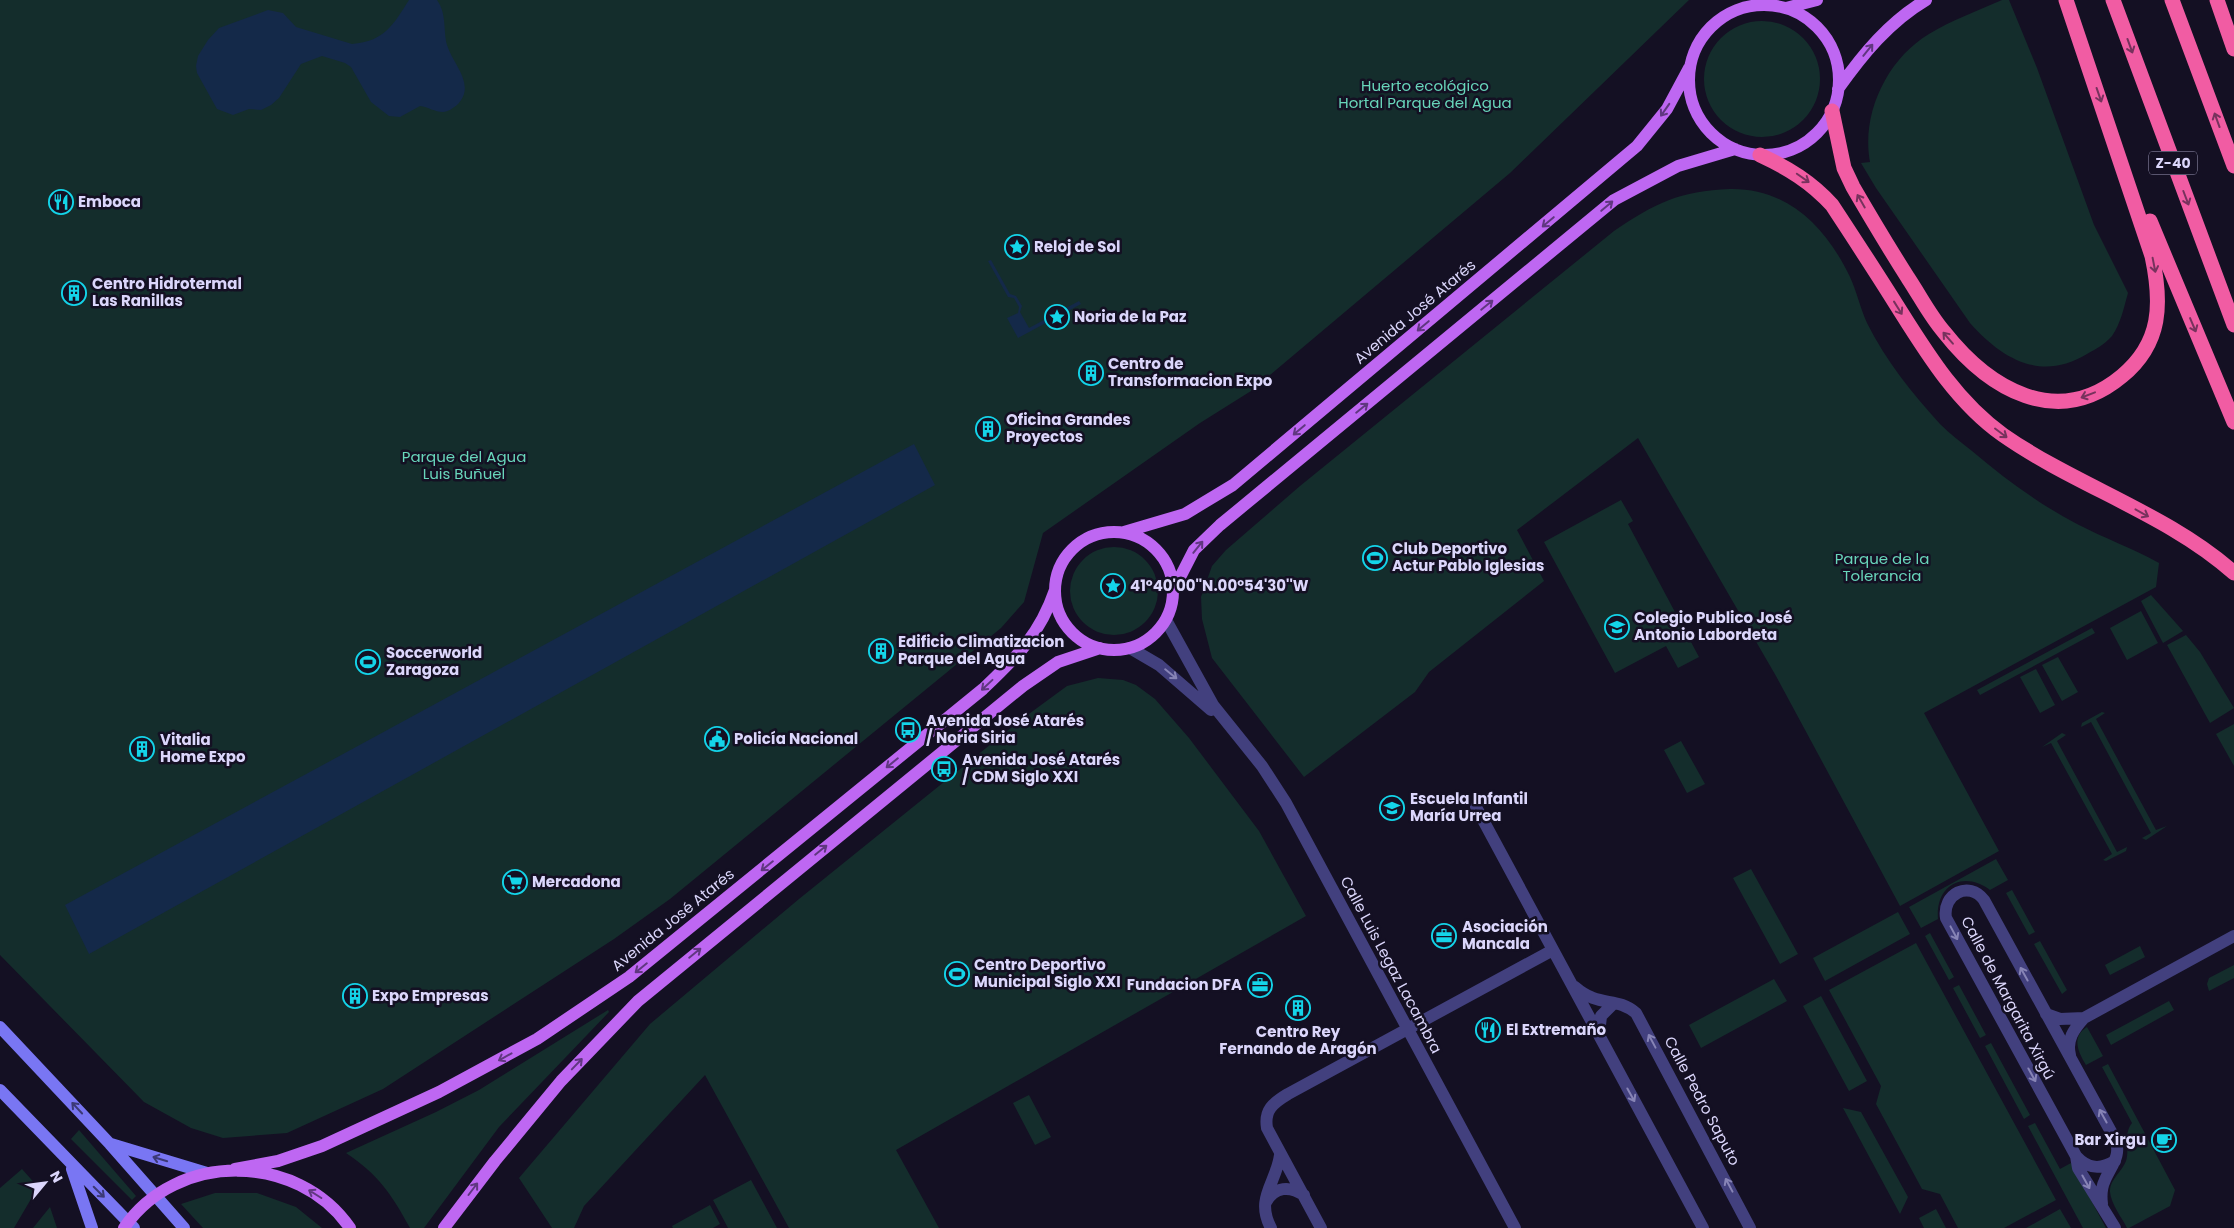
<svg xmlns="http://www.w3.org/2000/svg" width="2234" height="1228" font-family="Poppins,sans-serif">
<rect width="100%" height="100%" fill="#141023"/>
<path fill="#142d2c" d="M 0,0 L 1689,0 L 1510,173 L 1251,391 L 1200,423 L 1043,533 L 1024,602 L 1001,628 L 670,899 L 614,939 L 383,1089 L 287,1133 L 223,1138 L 191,1128 L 144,1102 L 0,955 Z
M 2002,0 L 2009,0 L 2037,68 L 2094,225 L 2128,293 C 2124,307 2121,323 2112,336 C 2105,344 2096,349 2087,354 C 2041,382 2002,359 1970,323 L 1876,188 L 1861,163 L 1870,162 C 1861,114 1887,59 1929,34 C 1952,20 1977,11 2002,0 Z
M1704 79a58 58 0 1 1 116 0a58 58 0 1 1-116 0Z
M 1730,189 C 1788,188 1826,227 1850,277 C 1857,292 1860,308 1867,323 C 1886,361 1912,393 1940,424 C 1950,434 1961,442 1972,451 C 2005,479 2039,504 2077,524 C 2104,538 2132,548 2159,563 L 2156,587 L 1924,713 L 1999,851 L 1900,906 L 1776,676 L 1638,438 L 1517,530 L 1544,581 L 1429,672 L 1415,692 L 1304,777 L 1212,658 L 1202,619 L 1201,597 L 1212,566 L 1226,550 L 1300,486 L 1614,231 C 1655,203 1680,191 1730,189 Z
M 1621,500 L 1633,521 L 1628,524 L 1699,657 L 1678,668 L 1666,646 L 1615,673 L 1544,542 Z
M1070 591a44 44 0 1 1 88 0a44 44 0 1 1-88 0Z
M 2151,595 L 2183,631 L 2163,643 L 2141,601 Z
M 2141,611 L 2158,643 L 2127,660 L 2110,628 Z
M 2092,628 L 2095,633 L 1980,695 L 1977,690 Z
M 2186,635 L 2200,652 L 2234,708 L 2210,723 L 2167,645 Z
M 2058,657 L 2078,692 L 2062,701 L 2042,665 Z
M 2036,669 L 2055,705 L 2040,713 L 2020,677 Z
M 1098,678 L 1123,680 L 1136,685 L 1155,699 L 1189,738 L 1259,831 L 1306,916 L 896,1150 L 939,1228 L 789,1228 L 705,1075 L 584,1206 L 574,1228 L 552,1228 L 519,1178 L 650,1024 L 799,899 L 1022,719 L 1067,686 Z
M 2102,712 L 2105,713 L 2096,719 L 2156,830 L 2167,826 L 2146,840 L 2142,838 L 2151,833 L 2091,722 L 2081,727 L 2082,723 Z
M 2234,724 L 2234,766 L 2216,734 Z
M 2062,733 L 2066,735 L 2057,741 L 2117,852 L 2127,847 L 2126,851 L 2106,861 L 2103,860 L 2112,854 L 2051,743 L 2042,747 Z
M 1681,741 L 1705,784 L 1687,793 L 1664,750 Z
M 1996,859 L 2008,880 L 1990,890 C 1964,870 1935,885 1938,919 L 1921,928 L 1909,907 Z
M 1751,869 L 1798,954 L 1780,964 L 1733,878 Z
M 2012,890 L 2035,932 L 2029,935 L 2006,893 Z
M 1898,912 L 1910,934 L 1825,981 L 1813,958 Z
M 1930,933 L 1954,977 L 1949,980 L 1925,936 Z
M 2040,941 L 2067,990 L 2062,994 L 2034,944 Z
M 1916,943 L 2056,1200 L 2004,1228 L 1958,1228 L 1940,1194 L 1922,1189 L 1876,1104 L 1881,1086 L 1829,990 Z
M 2140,946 L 2145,957 L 2110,975 L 2105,965 Z
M 2234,965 L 2234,978 L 2209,991 L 2207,984 L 2209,978 Z
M 1774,979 L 1787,1001 L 1701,1048 L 1689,1025 Z
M 1959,985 L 1986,1035 L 1980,1038 L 1953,988 Z
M 1821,996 L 1867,1081 L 1849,1091 L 1803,1006 Z
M 2169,1001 L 2174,1010 L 2111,1045 L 2106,1035 Z
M 608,1010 L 609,1012 L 499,1127 L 424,1228 L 410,1228 C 392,1195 378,1174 346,1153 L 436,1112 L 479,1090 Z
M 2087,1027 L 2103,1056 L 2086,1065 C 2078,1052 2071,1037 2087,1027 Z
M 1991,1043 L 2030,1115 L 2024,1119 L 1985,1046 Z
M 2108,1064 L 2175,1190 L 2170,1206 L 2129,1228 L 2127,1228 C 2122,1218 2111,1204 2110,1192 C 2109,1180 2122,1172 2126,1161 C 2130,1149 2123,1134 2132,1123 L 2102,1067 Z
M 1029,1095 L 1051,1137 L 1035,1145 L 1013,1103 Z
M 1843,1108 L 1861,1112 L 1908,1197 L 1900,1214 Z
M 2035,1123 L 2060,1169 L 2071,1163 L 2106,1228 L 2083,1228 L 2028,1126 Z
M 79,1130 L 136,1196 L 132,1200 L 71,1139 Z
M 22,1169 L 38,1187 L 14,1228 L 0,1228 L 0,1188 Z
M 751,1180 L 777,1228 L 728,1228 L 713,1200 Z
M 215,1193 L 257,1193 L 296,1207 L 322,1228 L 203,1228 L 181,1204 Z
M 710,1205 L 720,1224 L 713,1228 L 673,1228 L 672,1226 Z
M 50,1207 L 57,1228 L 33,1228 Z
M 1936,1209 L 1946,1228 L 1924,1228 L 1919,1218 Z
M 2060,1209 L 2071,1228 L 2026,1228 Z"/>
<path fill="#142949" d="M 409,0 L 437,0 C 447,14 443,30 447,45 C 453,65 477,85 457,105 C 453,108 448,112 443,112 C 435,112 428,107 420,106 L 400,117 L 389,116 L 371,102 L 351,67 L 345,63 L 322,56 L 301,64 L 279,98 L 271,105 L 261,110 L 249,109 L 233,115 L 217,109 L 197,73 L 196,66 L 198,56 L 208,40 L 219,28 L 268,10 L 283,13 L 296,27 L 352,44 C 385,41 393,25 409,0 Z
M 991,260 L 1010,294 L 1016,296 L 1022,306 L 1020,312 L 1029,328 L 1079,301 L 1081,304 L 1018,338 L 1007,318 L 1018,313 L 1019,307 L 1014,298 L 1008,297 L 988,261 Z
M 914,444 L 935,485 L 89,954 L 65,905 Z"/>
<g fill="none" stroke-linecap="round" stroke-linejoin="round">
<path stroke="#42407e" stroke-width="12" d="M 1166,620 L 1213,705 L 1262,766 L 1286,803 L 1515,1228
M 1130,648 L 1159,665 L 1211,710
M 1476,807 L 1703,1228
M 1575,987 C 1599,1008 1616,996 1636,1013 L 1750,1228
M 2046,1014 L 2060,1019 L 2084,1018 L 2234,936
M 1599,1034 L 1601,1016 L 1613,1004
M 2070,1055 C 2066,1040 2074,1029 2084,1018
M 2076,1156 L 2078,1168 L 2115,1228
M 1266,1202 C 1275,1186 1290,1186 1304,1195
M 2102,1204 C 2101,1196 2101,1188 2105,1180 C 2111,1166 2122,1155 2115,1139 L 1984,900 C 1969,880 1942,894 1946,918 L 2076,1156 C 2088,1169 2100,1170 2115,1161
M 1271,1228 C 1255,1198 1276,1184 1280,1155
M 1321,1228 L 1267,1128 C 1264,1110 1273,1103 1288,1094 L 1553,950"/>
<path stroke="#7976f3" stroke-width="12" d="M 0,1027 L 110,1144 L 184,1228
M 0,1090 L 134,1228
M 111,1144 L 207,1173
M 72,1169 L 92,1228"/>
<path stroke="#be67f2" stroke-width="12" d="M1689 80a75 75 0 1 1 150 0a75 75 0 1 1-150 0Z
M 1786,8 L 1817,0
M 1838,89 C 1863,54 1889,22 1926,0
M 1124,532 L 1185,514 L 1233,485 L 1637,146 L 1667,109 L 1689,68
M1055 591a59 59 0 1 1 118 0a59 59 0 1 1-118 0Z
M 1174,589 L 1194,550 L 1220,525 L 1614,200 L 1678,166 L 1735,149
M 235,1169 L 278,1161 L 322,1146 L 439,1092 L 537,1039 L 629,977 L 983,689 C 1017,657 1040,634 1055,590
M 124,1228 C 176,1151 298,1152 350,1228
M 444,1228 L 495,1161 L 561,1081 L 638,1001 L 1023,686 L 1058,662 L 1100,648"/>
<path stroke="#f15ca3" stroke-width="15" d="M 2113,0 L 2234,325
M 2172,0 L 2234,166
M 2217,0 L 2234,49
M 1832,111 L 1844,168 L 1853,187 C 1871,218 1889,248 1908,278 C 1920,296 1930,316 1944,332 C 1989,389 2057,430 2122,376 C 2162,343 2162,303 2152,256 L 2066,0
M 1760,155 C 1788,168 1811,182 1832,205 C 1853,237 1874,269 1894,301 C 1925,350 1955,401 2003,435 C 2076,486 2168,514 2234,573
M 2150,221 L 2234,422"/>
</g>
<defs><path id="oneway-shaft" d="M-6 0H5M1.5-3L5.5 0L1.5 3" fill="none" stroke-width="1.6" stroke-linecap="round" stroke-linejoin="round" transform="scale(1.25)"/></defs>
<g stroke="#77325d">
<use href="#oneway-shaft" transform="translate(2130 46) rotate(70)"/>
<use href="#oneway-shaft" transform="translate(2099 95) rotate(71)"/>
<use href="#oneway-shaft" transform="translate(2217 120) rotate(-110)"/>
<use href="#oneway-shaft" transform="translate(1803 178) rotate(35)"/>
<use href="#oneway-shaft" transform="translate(2186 198) rotate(69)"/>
<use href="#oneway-shaft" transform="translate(1861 201) rotate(-120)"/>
<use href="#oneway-shaft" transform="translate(2154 265) rotate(79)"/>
<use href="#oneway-shaft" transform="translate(1898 308) rotate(58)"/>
<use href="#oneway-shaft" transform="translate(2193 325) rotate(67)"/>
<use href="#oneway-shaft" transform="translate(1948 338) rotate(-131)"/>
<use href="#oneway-shaft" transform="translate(2088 395) rotate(159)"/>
<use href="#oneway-shaft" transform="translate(2001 433) rotate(37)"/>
<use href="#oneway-shaft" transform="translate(2142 513) rotate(29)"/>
</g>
<g stroke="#603780">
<use href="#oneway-shaft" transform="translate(1868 50) rotate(-51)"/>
<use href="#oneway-shaft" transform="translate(1665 110) rotate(125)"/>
<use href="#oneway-shaft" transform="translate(1607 206) rotate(-40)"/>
<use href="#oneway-shaft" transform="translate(1548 222) rotate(140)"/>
<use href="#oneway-shaft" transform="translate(1487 305) rotate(-39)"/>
<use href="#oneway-shaft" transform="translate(1423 326) rotate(140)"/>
<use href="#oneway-shaft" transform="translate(1362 408) rotate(-39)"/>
<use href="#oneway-shaft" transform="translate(1299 430) rotate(140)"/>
<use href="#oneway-shaft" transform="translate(1198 547) rotate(-51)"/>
<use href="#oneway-shaft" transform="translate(987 685) rotate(137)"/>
<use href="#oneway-shaft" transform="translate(892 763) rotate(141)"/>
<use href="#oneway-shaft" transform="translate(821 850) rotate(-39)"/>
<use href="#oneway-shaft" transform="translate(767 866) rotate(141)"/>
<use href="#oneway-shaft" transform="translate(695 953) rotate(-39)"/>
<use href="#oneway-shaft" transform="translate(641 968) rotate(141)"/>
<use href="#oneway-shaft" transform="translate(505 1057) rotate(151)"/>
<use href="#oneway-shaft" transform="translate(577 1064) rotate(-46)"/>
<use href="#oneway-shaft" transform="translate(473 1189) rotate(-53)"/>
<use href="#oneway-shaft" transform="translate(315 1194) rotate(-148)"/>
</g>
<g stroke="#8784b6">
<use href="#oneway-shaft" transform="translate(1171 674) rotate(39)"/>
<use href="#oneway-shaft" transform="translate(1954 933) rotate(62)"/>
<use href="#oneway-shaft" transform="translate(2024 974) rotate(-119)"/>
<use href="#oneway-shaft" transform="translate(1652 1041) rotate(-118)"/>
<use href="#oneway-shaft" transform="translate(2032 1075) rotate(61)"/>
<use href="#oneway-shaft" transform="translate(1631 1095) rotate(61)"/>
<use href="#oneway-shaft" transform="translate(2103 1116) rotate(-119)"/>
<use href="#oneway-shaft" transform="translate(2086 1182) rotate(61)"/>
<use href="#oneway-shaft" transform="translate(1729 1185) rotate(-118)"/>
</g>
<g stroke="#3c3976">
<use href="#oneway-shaft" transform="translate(77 1108) rotate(-133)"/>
<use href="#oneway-shaft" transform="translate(160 1159) rotate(-163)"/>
<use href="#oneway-shaft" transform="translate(99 1192) rotate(45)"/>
</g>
<defs>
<symbol id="restaurant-ring" viewBox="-11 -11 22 22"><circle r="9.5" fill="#141023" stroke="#14d4e9" stroke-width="1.5"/><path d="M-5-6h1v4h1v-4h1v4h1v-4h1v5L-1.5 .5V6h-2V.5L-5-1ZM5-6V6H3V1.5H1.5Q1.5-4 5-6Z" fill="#14d4e9"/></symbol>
<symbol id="sight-ring" viewBox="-11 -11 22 22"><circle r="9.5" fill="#141023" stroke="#14d4e9" stroke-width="1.5"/><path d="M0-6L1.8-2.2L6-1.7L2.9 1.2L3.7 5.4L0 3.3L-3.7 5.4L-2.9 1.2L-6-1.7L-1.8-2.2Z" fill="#14d4e9"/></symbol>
<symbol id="building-ring" viewBox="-11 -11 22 22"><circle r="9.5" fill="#141023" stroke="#14d4e9" stroke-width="1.5"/><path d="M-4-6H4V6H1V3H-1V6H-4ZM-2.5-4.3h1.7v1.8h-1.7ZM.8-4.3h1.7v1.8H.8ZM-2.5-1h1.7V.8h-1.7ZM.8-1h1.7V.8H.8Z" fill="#14d4e9"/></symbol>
<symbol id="stadium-ring" viewBox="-11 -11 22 22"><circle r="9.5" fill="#141023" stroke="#14d4e9" stroke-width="1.5"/><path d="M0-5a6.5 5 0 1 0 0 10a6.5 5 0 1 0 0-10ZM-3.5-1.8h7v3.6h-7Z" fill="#14d4e9"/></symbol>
<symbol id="school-ring" viewBox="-11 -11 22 22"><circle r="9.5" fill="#141023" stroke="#14d4e9" stroke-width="1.5"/><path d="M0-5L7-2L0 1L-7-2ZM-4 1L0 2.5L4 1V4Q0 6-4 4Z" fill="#14d4e9"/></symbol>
<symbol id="bus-ring" viewBox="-11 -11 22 22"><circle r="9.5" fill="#141023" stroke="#14d4e9" stroke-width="1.5"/><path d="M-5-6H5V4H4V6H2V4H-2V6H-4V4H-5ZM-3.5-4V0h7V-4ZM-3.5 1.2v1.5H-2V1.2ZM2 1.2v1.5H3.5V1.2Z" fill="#14d4e9"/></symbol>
<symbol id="civic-ring" viewBox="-11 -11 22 22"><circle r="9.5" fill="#141023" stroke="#14d4e9" stroke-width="1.5"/><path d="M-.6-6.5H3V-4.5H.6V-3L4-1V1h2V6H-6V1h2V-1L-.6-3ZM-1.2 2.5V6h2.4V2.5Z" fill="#14d4e9"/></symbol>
<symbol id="supermarket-ring" viewBox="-11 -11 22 22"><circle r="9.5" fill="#141023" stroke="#14d4e9" stroke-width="1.5"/><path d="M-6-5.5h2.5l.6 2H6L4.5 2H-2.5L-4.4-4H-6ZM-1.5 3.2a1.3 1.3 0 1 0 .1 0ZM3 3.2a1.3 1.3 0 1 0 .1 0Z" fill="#14d4e9"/></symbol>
<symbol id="office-ring" viewBox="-11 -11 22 22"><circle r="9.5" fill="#141023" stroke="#14d4e9" stroke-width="1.5"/><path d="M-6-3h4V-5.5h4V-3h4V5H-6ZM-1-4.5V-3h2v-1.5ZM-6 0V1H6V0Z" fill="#14d4e9"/></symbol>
<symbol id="cafe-ring" viewBox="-11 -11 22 22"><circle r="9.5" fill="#141023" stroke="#14d4e9" stroke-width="1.5"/><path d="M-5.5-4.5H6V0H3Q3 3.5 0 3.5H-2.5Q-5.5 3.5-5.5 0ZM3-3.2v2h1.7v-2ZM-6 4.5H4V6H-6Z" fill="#14d4e9"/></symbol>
</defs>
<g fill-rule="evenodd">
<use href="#restaurant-ring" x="47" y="188" width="28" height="28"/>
<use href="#sight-ring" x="1003" y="233" width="28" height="28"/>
<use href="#building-ring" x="60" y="279" width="28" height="28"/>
<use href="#sight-ring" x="1043" y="303" width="28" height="28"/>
<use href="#building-ring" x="1077" y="359" width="28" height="28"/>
<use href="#building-ring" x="974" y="415" width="28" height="28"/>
<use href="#stadium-ring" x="1361" y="544" width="28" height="28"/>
<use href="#sight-ring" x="1099" y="572" width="28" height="28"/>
<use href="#school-ring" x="1603" y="613" width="28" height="28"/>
<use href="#building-ring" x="867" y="637" width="28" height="28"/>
<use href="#stadium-ring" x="354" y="648" width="28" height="28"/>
<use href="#bus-ring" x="894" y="716" width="28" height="28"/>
<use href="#civic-ring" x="703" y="725" width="28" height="28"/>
<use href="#building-ring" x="128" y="735" width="28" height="28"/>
<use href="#bus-ring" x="930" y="755" width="28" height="28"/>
<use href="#school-ring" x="1378" y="794" width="28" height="28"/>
<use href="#supermarket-ring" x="501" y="868" width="28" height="28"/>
<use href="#office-ring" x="1430" y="922" width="28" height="28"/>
<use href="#stadium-ring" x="943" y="960" width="28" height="28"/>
<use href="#office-ring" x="1246" y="971" width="28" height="28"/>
<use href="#building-ring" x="341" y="982" width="28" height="28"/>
<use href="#building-ring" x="1284" y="994" width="28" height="28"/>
<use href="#restaurant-ring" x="1474" y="1016" width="28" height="28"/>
<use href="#cafe-ring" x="2150" y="1126" width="28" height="28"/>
</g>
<g text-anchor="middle" stroke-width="5" stroke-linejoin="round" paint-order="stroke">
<rect fill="#141023" stroke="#9f9bba" stroke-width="1" x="2149" y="151.5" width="48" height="23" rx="4"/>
<g font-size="14" font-weight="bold" fill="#dbd6fb">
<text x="2173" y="168">Z-40</text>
</g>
<g font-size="15" fill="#68d5ba" stroke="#141023">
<text x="1425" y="91">Huerto ecológico<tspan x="1425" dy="17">Hortal Parque del Agua</tspan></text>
<text x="464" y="462">Parque del Agua<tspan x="464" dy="17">Luis Buñuel</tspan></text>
<text x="1882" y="564">Parque de la<tspan x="1882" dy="17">Tolerancia</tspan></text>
</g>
<g font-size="15" font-weight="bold" fill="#dbd6fb" stroke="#141023" text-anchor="start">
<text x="78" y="207">Emboca</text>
<text x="1034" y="252">Reloj de Sol</text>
<text x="92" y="289">Centro Hidrotermal<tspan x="92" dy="17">Las Ranillas</tspan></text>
<text x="1074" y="322">Noria de la Paz</text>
<text x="1108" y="369">Centro de<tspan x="1108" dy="17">Transformacion Expo</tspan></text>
<text x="1006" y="425">Oficina Grandes<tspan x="1006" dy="17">Proyectos</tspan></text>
<text x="1392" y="554">Club Deportivo<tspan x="1392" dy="17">Actur Pablo Iglesias</tspan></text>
<text x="1130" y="591">41º40'00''N.00º54'30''W</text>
<text x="1634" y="623">Colegio Publico José<tspan x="1634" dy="17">Antonio Labordeta</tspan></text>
<text x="898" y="647">Edificio Climatizacion<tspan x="898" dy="17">Parque del Agua</tspan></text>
<text x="386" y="658">Soccerworld<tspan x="386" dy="17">Zaragoza</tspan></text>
<text x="926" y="726">Avenida José Atarés<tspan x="926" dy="17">/ Noria Siria</tspan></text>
<text x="734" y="744">Policía Nacional</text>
<text x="160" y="745">Vitalia<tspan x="160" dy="17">Home Expo</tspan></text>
<text x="962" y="765">Avenida José Atarés<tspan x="962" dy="17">/ CDM Siglo XXI</tspan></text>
<text x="1410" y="804">Escuela Infantil<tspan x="1410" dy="17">María Urrea</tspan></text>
<text x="532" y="887">Mercadona</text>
<text x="1462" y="932">Asociación<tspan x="1462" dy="17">Mancala</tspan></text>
<text x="974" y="970">Centro Deportivo<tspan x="974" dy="17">Municipal Siglo XXI</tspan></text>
<text x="1242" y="990" text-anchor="end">Fundacion DFA</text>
<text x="372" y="1001">Expo Empresas</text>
<text x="1506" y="1035">El Extremaño</text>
<text x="1298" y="1037" text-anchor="middle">Centro Rey<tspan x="1298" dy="17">Fernando de Aragón</tspan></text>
<text x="2146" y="1145" text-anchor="end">Bar Xirgu</text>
</g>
<g font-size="15" fill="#dbd6fb" stroke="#141023">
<text transform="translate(1415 312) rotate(-40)" y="5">Avenida José Atarés</text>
<text transform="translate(673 920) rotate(-39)" y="5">Avenida José Atarés</text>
<text transform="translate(1391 965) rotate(62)" y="5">Calle Luis Legaz Lacambra</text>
<text transform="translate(2008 998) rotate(62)" y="5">Calle de Margarita Xirgú</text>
<text transform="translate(1702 1101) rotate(62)" y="5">Calle Pedro Saputo</text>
</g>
</g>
<g transform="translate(45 1183) rotate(61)" stroke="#141023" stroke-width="4" paint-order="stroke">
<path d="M0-4L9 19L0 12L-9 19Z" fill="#dbd6fb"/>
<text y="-8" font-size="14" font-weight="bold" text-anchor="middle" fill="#dbd6fb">N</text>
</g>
</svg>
